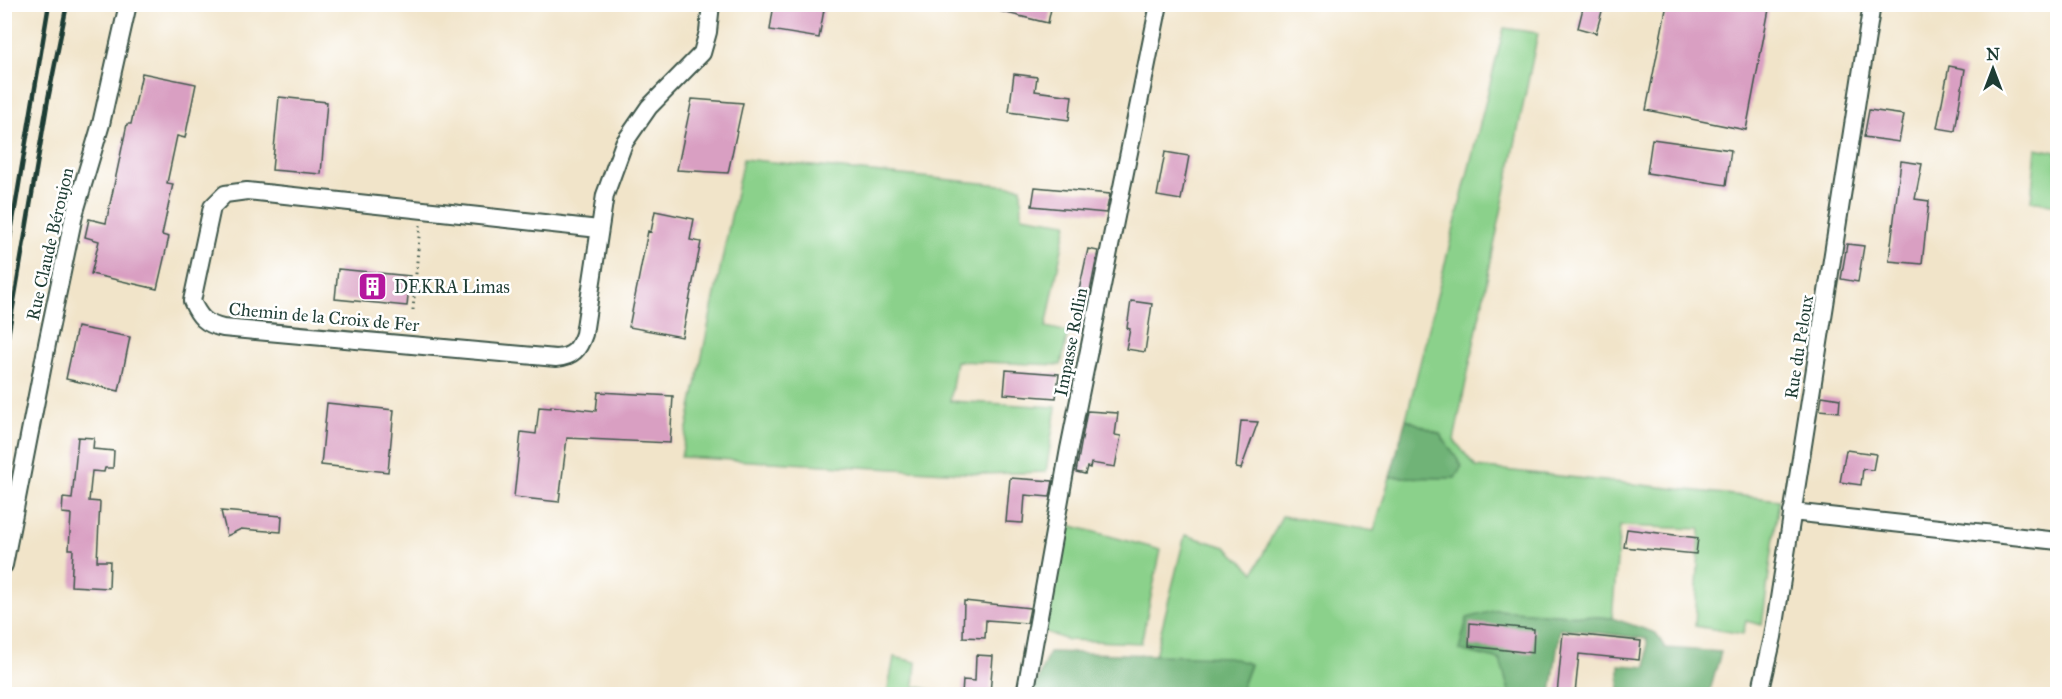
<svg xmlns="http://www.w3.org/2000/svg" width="2062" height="699" font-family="'IM FELL Great Primer',serif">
<rect width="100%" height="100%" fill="#fff"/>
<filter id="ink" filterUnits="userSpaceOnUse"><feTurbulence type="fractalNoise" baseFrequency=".0167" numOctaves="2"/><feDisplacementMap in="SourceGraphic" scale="12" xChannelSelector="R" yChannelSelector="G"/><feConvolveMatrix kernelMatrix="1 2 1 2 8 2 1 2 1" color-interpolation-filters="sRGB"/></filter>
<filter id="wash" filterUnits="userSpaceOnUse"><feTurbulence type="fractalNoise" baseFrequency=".008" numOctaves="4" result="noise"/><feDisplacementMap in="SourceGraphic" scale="24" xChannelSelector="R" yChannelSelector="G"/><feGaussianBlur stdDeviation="1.35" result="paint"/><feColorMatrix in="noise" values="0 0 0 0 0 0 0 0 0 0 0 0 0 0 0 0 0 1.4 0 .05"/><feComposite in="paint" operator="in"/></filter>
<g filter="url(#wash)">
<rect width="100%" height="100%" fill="#f1e4c9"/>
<path fill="#8bd18b" stroke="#558760" stroke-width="1.5" d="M 1504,28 L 1538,33 L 1454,440 L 1476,467 L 1779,500 L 1762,625 L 1746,621 L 1743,634 L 1695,626 L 1700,529 L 1620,526 L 1612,618 L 1497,610 L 1500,659 L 1510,694 L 1239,694 L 1250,665 L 1155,655 L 1185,535 L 1226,547 L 1254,572 L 1282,516 L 1374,531 L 1390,477 L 1455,478 L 1461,466 L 1440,434 L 1406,419 Z
M 2036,148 L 2057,152 L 2057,205 L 2031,201 Z
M 743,159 L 1021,187 L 1022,216 L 1067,223 L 1046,327 L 1068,332 L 1061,365 L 956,361 L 950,401 L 1056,407 L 1046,472 L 982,474 L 681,457 Z
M 1065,524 L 1161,550 L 1141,643 L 1067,640 L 1043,631 Z
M 894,657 L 916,662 L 914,686 L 933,690 L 932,694 L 887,694 Z"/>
<path fill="#70b377" stroke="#487856" stroke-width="1.5" d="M 1406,419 L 1440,434 L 1462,466 L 1455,478 L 1390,477 Z
M 1497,610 L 1612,618 L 1656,633 L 1665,648 L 1721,652 L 1709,694 L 1619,694 L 1619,665 L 1647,667 L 1647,639 L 1560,628 L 1551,694 L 1510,694 L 1500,660 L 1459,650 L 1467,618 Z
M 1049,652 L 1229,657 L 1250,664 L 1239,694 L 1032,694 Z"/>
<g id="blocks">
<path fill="#d99fc2" d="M 774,4 L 825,4 L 819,38 L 770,30 Z
M 995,4 L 1052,4 L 1048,23 L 994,10 Z
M 1584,4 L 1604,4 L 1596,33 L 1578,28 Z
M 1667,4 L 1770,4 L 1746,130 L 1646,110 Z
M 1949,66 L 1965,69 L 1955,131 L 1937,128 Z
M 142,73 L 196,84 L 185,138 L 177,136 L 167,183 L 173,184 L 162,235 L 169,237 L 157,289 L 91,274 L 99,241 L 85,237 L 89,219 L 106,223 L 127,124 L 131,124 Z
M 1014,74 L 1037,77 L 1035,91 L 1072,96 L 1069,120 L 1009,112 Z
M 279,97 L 327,102 L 321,174 L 272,170 Z
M 692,99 L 743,103 L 728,173 L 677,170 Z
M 1869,110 L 1904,115 L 1899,142 L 1864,137 Z
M 1652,139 L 1731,150 L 1726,185 L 1647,173 Z
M 1165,152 L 1189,156 L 1181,200 L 1157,196 Z
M 1901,161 L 1922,164 L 1915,199 L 1929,201 L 1922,264 L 1889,261 Z
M 1035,187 L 1110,194 L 1106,213 L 1032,206 Z
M 655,211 L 694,219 L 690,240 L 701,242 L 682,337 L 629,327 L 648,231 L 651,232 Z
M 1847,244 L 1864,246 L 1858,282 L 1841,279 Z
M 1088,249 L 1098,251 L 1087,307 L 1076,304 Z
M 338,269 L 410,276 L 407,306 L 335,299 Z
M 1131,301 L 1152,304 L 1145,352 L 1126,349 L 1130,329 L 1127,328 Z
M 77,327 L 130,337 L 119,391 L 66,379 Z
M 1006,370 L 1059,374 L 1056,398 L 1004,394 Z
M 598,392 L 673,396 L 670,443 L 567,438 L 559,502 L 514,497 L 521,432 L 536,434 L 539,407 L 551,408 L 551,406 L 596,411 Z
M 1822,396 L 1840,399 L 1839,412 L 1820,410 Z
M 327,403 L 394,410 L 388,472 L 321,465 Z
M 1087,411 L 1118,413 L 1115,435 L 1121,436 L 1115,467 L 1091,463 L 1090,468 L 1087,467 L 1085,474 L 1076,472 Z
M 1241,421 L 1258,422 L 1241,469 L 1236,468 Z
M 78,437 L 94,438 L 93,449 L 114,451 L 113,468 L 105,468 L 104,472 L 92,471 L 89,501 L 100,502 L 97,561 L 110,561 L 109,588 L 71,586 L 73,549 L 69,549 L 71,514 L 62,513 L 63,498 L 72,499 Z
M 1846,450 L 1876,454 L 1873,470 L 1863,469 L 1861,485 L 1840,482 Z
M 1010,478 L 1053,481 L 1050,497 L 1025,495 L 1023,523 L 1006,522 Z
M 221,511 L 282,516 L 281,532 L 241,529 L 227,536 Z
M 1627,529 L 1698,538 L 1696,554 L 1624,547 Z
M 964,601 L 1030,608 L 1027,623 L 986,620 L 985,638 L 963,637 Z
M 1470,623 L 1534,629 L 1533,653 L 1469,646 Z
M 1563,633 L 1641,641 L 1639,660 L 1579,654 L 1575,694 L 1557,694 Z
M 976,655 L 993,656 L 990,694 L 962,694 L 963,680 L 975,681 Z"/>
</g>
</g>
<g filter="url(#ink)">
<use href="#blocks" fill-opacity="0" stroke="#3e564a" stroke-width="1.5"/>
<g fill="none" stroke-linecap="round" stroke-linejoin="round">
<defs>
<path id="street" d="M 599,229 L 247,191 L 225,194 L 212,207 L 192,301 C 199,317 205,324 223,328 L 556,358 C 573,357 579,349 584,334 L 605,195 L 624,143 L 649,107 L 702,53 L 708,32 L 711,4
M 1792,512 L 2058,541
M 4,565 L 48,339 L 74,215 L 101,124 L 128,4
M 1026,689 L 1069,449 L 1159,4
M 1760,694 L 1773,637 L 1872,4"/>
</defs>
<use href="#street" stroke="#3e564a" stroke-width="20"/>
<path stroke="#3e564a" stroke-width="3" stroke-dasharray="1.5 4.5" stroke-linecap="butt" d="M 413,310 L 420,225"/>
<use href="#street" stroke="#fff" stroke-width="16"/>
<path stroke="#1f3d34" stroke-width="4.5" d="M 4,274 L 49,4
M 4,360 L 48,99 L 67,4"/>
</g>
</g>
<defs>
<symbol id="building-square" viewBox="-11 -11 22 22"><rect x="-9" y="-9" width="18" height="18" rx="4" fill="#b5179e" stroke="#fff"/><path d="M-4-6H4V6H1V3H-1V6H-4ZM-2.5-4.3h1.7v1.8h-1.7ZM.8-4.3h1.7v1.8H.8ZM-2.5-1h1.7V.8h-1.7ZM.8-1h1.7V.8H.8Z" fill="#fff"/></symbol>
</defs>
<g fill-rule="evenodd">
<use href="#building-square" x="356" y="270" width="33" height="33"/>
</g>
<g text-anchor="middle" stroke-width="5" stroke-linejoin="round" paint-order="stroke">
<g font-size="18" fill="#1f3d34" stroke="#fff">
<text transform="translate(50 244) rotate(-77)" y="6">Rue Claude Béroujon</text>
<text transform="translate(324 317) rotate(5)" y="6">Chemin de la Croix de Fer</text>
<text transform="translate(1071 342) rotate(-79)" y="6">Impasse Rollin</text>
<text transform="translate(1799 347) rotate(-81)" y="6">Rue du Peloux</text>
</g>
<g font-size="18" fill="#1f3d34" stroke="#fff" text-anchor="start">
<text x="394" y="293">DEKRA Limas</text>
</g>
</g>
<rect width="2062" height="699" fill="none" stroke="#fff" stroke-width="24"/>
<g transform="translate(1993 69)" stroke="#ffffff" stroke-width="4.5" paint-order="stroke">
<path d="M0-4.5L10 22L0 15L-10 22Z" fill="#1f3d34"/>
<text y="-9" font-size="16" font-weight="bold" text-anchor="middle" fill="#1f3d34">N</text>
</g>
</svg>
